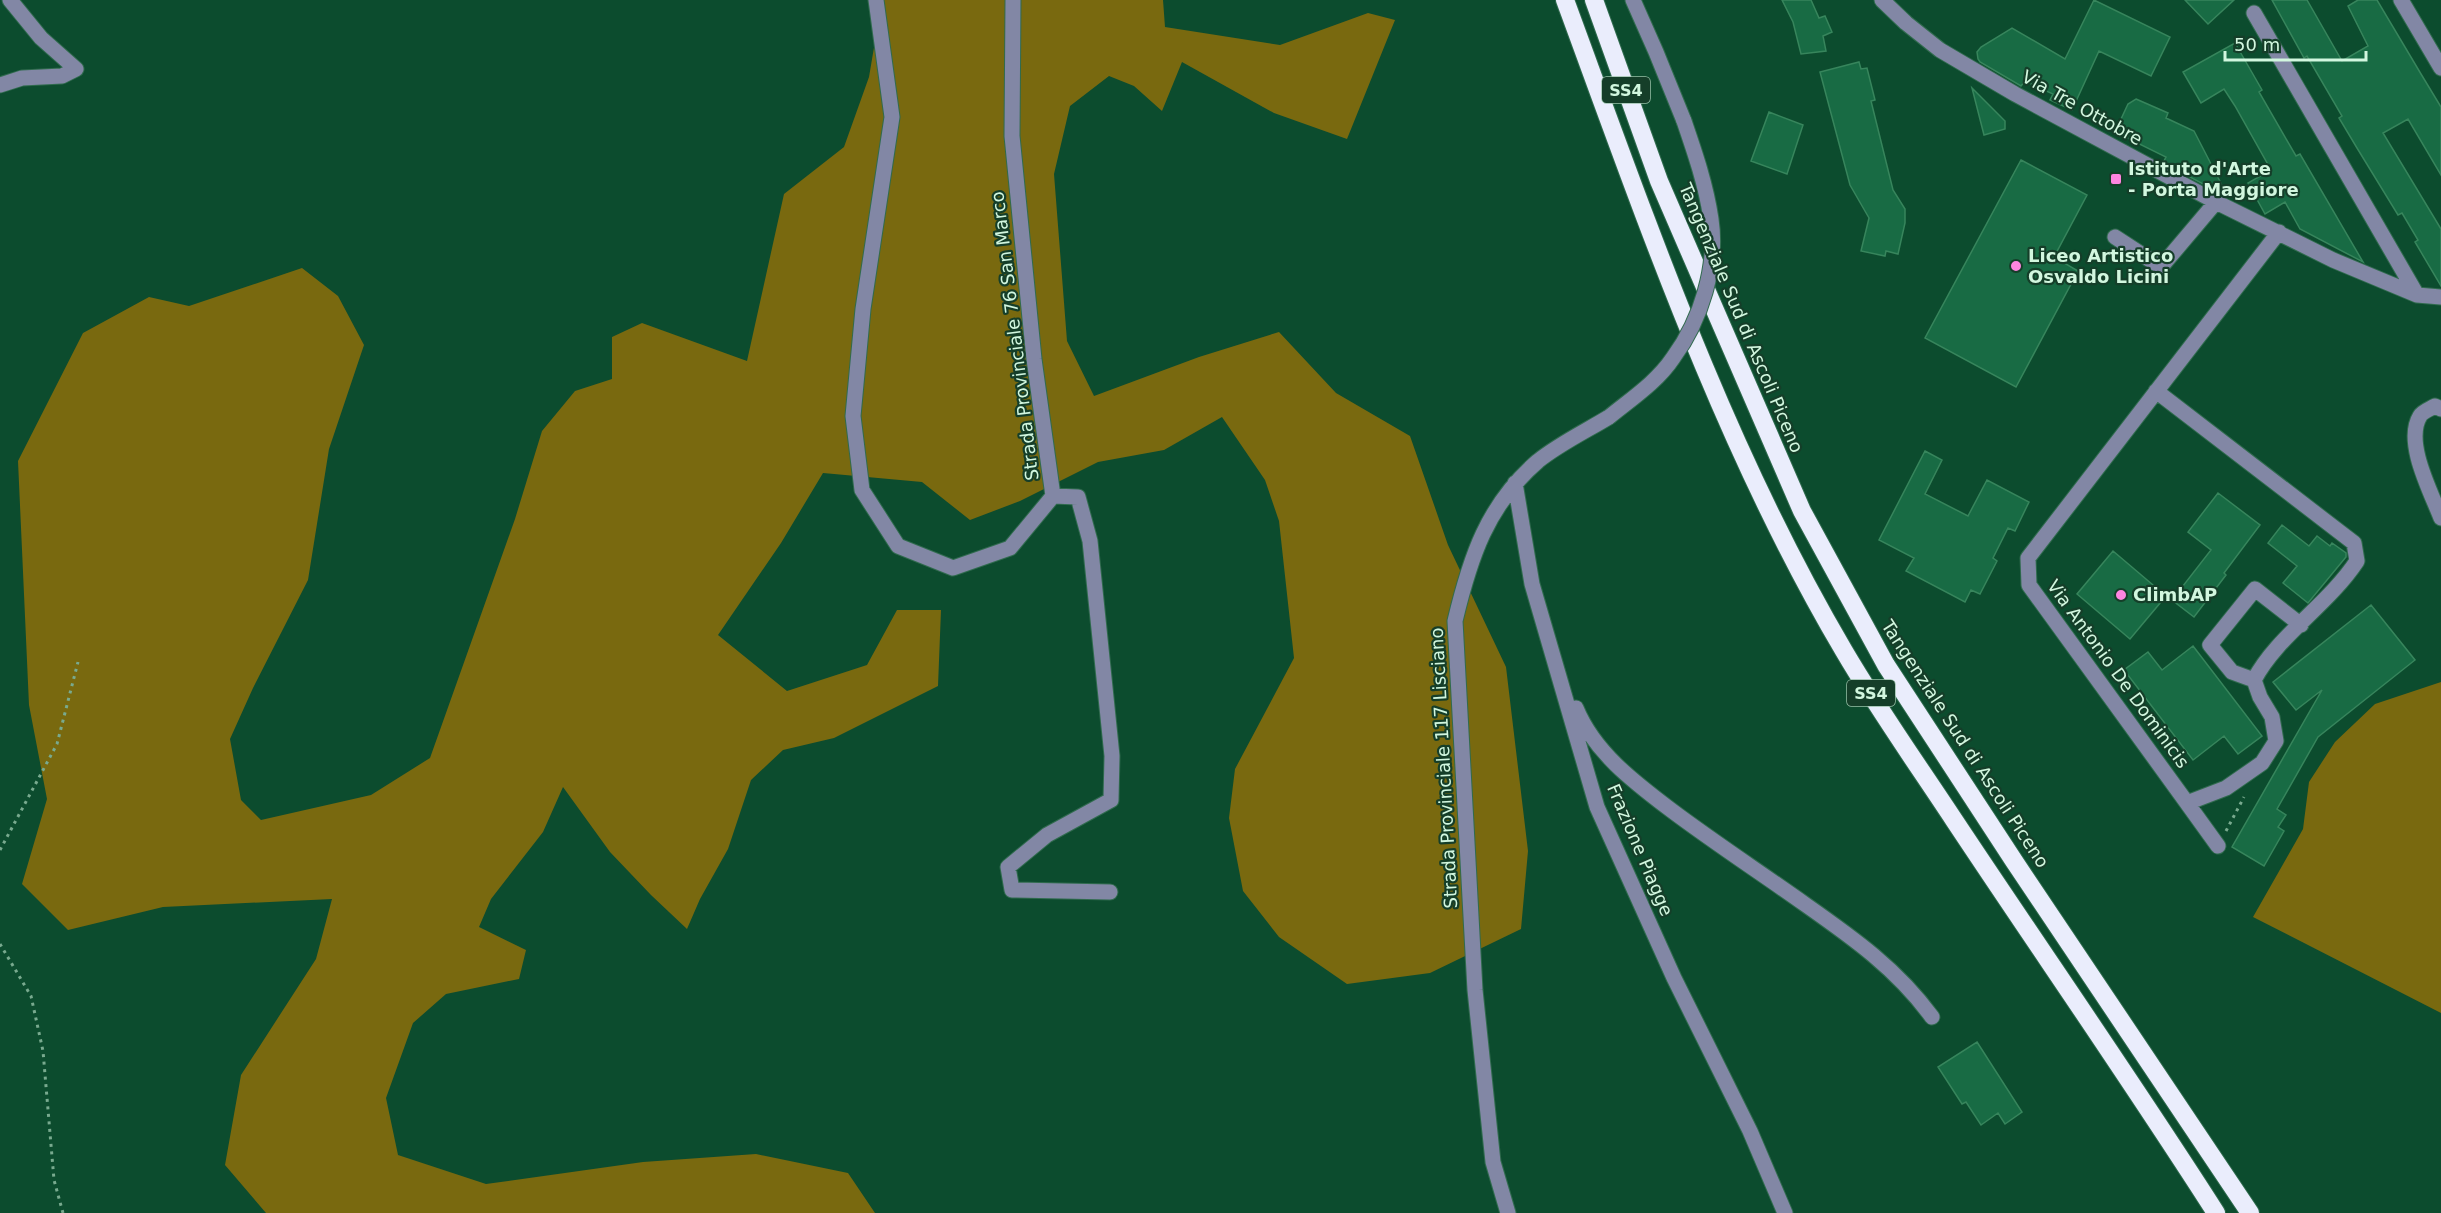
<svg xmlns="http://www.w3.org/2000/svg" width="2441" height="1213" font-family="'DejaVu Sans',sans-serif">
<rect width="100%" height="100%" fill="#0c4c2e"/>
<path fill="#79690f" d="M 882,0 L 1163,0 L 1165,27 L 1280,45 L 1368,13 L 1395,20 L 1347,139 L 1274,113 L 1182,62 L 1162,111 L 1134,86 L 1109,76 L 1070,106 L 1054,174 L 1067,341 L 1094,396 L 1199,357 L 1279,332 L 1336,393 L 1410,436 L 1448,545 L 1506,667 L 1528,851 L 1521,929 L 1430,973 L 1347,984 L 1279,937 L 1243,891 L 1229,818 L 1235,769 L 1294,658 L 1279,521 L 1265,480 L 1222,417 L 1164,450 L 1098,462 L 1020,501 L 970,520 L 922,482 L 823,473 L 781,543 L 718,635 L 787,691 L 867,665 L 897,610 L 941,610 L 938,686 L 834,738 L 783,750 L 751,780 L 728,849 L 700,899 L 687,929 L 651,895 L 610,852 L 563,787 L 543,832 L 491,899 L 479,927 L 526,950 L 519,979 L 446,994 L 413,1023 L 386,1098 L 398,1155 L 486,1184 L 643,1162 L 756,1154 L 848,1173 L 875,1213 L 266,1213 L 225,1165 L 241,1075 L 316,959 L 332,899 L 163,907 L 68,930 L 22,884 L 47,799 L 29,705 L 18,461 L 83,333 L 149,297 L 189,306 L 302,268 L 338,296 L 364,345 L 329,449 L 308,580 L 253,688 L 230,739 L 241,800 L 261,820 L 371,795 L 430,758 L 515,519 L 542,431 L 575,391 L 612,379 L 612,337 L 642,323 L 747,361 L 784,194 L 844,147 L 869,77 Z
M 2441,682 L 2441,1013 L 2253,917 L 2303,829 L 2309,782 L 2335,742 L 2375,704 Z"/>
<path fill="#186b44" stroke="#37855c" stroke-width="1.5" d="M 1782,0 L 1811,0 L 1819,18 L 1825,16 L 1832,32 L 1823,36 L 1826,51 L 1801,54 L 1793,22 Z
M 2094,0 L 2170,37 L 2151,76 L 2099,51 L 2072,110 L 2050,100 L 2053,94 L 2025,81 L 2021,86 L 1980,62 L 1978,59 L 1977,52 L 1981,47 L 2012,28 L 2065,59 Z
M 2185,0 L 2234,0 L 2208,24 Z
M 2272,0 L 2307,0 L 2342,61 L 2368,46 L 2348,6 L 2358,0 L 2377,0 L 2421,74 L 2441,107 L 2441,175 L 2408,119 L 2383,133 L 2441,229 L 2441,286 L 2415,242 L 2418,240 L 2402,213 L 2398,215 L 2357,148 L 2339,118 L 2342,116 L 2307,56 L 2304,58 Z
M 2235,43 L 2262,90 L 2259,92 L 2296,156 L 2300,154 L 2363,262 L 2300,229 L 2285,202 L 2265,214 L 2248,183 L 2271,170 L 2235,106 L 2224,89 L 2201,103 L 2183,72 Z
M 1859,62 L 1861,69 L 1867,68 L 1875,100 L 1871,101 L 1893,190 L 1905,209 L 1905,223 L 1898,254 L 1886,251 L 1885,256 L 1861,251 L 1869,218 L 1850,185 L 1820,72 Z
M 1972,88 L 2005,121 L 2005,129 L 1984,135 Z
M 2136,99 L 2168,113 L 2166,118 L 2194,131 L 2228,197 L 2163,163 L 2166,157 L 2115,132 L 2128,104 Z
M 1769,112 L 1803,125 L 1787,174 L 1751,161 Z
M 2021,160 L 2087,195 L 2054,257 L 2078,271 L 2016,387 L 1925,338 Z
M 1925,451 L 1942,460 L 1925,494 L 1968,516 L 1987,480 L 2029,502 L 2015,531 L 2008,528 L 1993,558 L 1997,561 L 1980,594 L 1971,590 L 1965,602 L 1906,571 L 1914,558 L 1879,540 Z
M 2218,493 L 2260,525 L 2224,573 L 2226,575 L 2194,617 L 2172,600 L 2211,550 L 2188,532 Z
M 2282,525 L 2309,546 L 2317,536 L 2330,546 L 2332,543 L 2346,553 L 2346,557 L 2308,603 L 2283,583 L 2297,566 L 2268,543 Z
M 2113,551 L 2166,596 L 2130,639 L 2077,594 Z
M 2371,605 L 2415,660 L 2318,737 L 2277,809 L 2286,815 L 2278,827 L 2284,831 L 2264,866 L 2232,847 L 2322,690 L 2296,710 L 2273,682 Z
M 2193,646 L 2262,736 L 2238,754 L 2224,736 L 2193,760 L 2124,670 L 2148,652 L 2162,670 Z
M 1977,1042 L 2022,1112 L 2005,1124 L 1998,1113 L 1981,1125 L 1966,1102 L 1962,1104 L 1938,1067 Z"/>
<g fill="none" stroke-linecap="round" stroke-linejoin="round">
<defs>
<path id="minor" d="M 876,0 L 892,117 L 863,309 L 853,416 L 862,490 L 898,546 L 953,568 L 1010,548 L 1053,496 L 1034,359 L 1012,136 L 1013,0
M 1633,0 L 1656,52 L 1684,121
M 1882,0 L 1906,23 L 1940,50 L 2015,94 L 2216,202 L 2333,260 L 2417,295 L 2441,297
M 2401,0 L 2441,68
M 2254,13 L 2417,295
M 0,85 L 22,78 L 62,76 L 76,69 L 41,38 L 10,0
M 2115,237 L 2161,267 L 2216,202
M 2156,391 L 2354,543 L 2357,561 C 2328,605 2277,636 2254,680 L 2260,697 L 2272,717 L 2276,741 L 2262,763 L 2226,788 L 2187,803 L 2029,585 L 2028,558 L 2279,232
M 2441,409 L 2435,406 C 2430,409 2423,411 2420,416 C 2404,442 2431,492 2441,518
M 1515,483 L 1532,584 L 1597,807 L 1674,978 L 1750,1131 L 1785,1213
M 1053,496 L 1078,497 L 1090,541 L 1112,756 L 1111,800 L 1047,835 L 1008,867 L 1012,890 L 1110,892
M 2254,680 L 2232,672 L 2210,645 L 2255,589 L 2301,625
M 1576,708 C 1594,752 1634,782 1671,810 C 1715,843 1761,873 1806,905 C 1853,938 1897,969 1932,1017
M 2187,803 L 2218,846
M 1508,1213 L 1493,1162 L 1475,990 L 1455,621 C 1470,558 1487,505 1538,461 C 1559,444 1586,431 1609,417"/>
<path id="highway" d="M 1565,0 C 1646,220 1724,448 1844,651 C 1878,709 1917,764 1954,820 C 2041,951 2131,1080 2216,1213
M 1594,0 L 1659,181 L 1802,511 L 1886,665 L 2014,861 L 2250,1213"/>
</defs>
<use href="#minor" stroke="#306b4e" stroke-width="17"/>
<use href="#highway" stroke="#306b4e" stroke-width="20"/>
<path stroke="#79aa8f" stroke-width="3" stroke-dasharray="3 4.5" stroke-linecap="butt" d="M 2226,831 L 2244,797
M 0,850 L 57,744 L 78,662
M 0,944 L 31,996 L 43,1051 L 54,1180 L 63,1213"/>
<use href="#minor" stroke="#8287a5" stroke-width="15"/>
<use href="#highway" stroke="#eaedfc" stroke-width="18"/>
<defs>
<path id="minor-bridge" d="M 1609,417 C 1631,399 1657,382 1673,358 C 1701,320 1718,266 1711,219 C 1706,185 1695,153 1684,121"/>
</defs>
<use href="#minor-bridge" stroke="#306b4e" stroke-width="17" stroke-linecap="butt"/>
<use href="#minor-bridge" stroke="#8287a5" stroke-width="15"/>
</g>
<g fill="#fe85e0" stroke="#153e29" stroke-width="2">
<rect x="2110" y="173" width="12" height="12" rx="3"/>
<circle cx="2016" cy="266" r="6"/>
<circle cx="2121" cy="595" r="6"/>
</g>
<g text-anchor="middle" stroke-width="4.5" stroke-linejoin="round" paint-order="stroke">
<g fill="#153e29" stroke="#99c0a8" stroke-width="1.5">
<rect x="1602" y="77" width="48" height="26" rx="4.5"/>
<rect x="1847" y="680" width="48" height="26" rx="4.5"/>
</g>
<g font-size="16" font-weight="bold" fill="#d2f7df">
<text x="1626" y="96">SS4</text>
<text x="1871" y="699">SS4</text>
</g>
<g font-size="18" fill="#d2f7df" stroke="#153e29">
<text transform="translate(2082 108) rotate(29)" y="6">Via Tre Ottobre</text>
<text transform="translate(1741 318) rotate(67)" y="6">Tangenziale Sud di Ascoli Piceno</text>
<text transform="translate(1015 336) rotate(-97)" y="6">Strada Provinciale 76 San Marco</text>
<text transform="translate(2118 674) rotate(54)" y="6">Via Antonio De Dominicis</text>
<text transform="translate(1965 744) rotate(57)" y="6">Tangenziale Sud di Ascoli Piceno</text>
<text transform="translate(1444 768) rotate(-93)" y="6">Strada Provinciale 117 Lisciano</text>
<text transform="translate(1640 850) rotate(67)" y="6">Frazione Piagge</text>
</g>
<g font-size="18" font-weight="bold" fill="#d2f7df" stroke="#153e29" text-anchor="start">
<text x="2128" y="175">Istituto d'Arte<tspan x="2128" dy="21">- Porta Maggiore</tspan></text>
<text x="2028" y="262">Liceo Artistico<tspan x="2028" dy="21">Osvaldo Licini</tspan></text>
<text x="2133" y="601">ClimbAP</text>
</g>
</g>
<path d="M2225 51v9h141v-9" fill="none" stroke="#d2f7df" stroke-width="3"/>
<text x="2234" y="51" font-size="18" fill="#d2f7df" stroke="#153e29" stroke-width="4.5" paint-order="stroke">50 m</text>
</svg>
